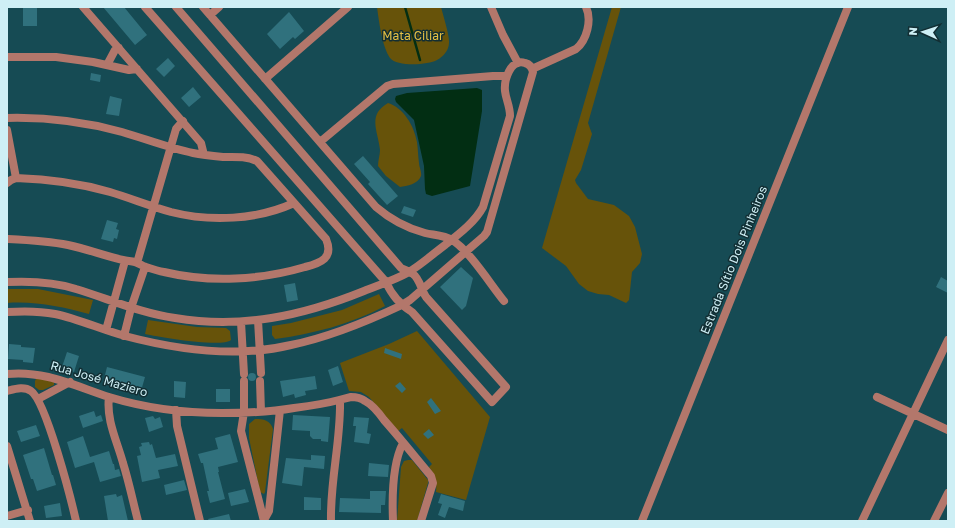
<svg xmlns="http://www.w3.org/2000/svg" width="955" height="528" font-family="'Golos Text',sans-serif">
<rect width="100%" height="100%" fill="#164b54"/>
<path fill="#67530a" d="M 377,7 L 441,7 C 443,15 450,37 449,43 C 449,50 443,57 437,60 C 428,65 397,67 390,58 C 382,46 379,21 377,7 Z
M 612,7 L 621,7 L 588,123 L 592,134 L 581,170 L 575,180 L 576,183 L 588,199 L 614,205 L 629,216 L 635,227 L 642,254 L 640,263 L 632,272 L 629,300 L 626,303 L 609,295 L 598,294 L 588,291 L 579,284 L 566,266 L 542,248 Z
M 388,103 C 404,108 414,126 417,142 C 418,149 418,156 419,163 C 419,167 422,172 421,176 C 418,184 407,186 400,187 L 386,176 L 378,166 C 378,160 380,155 380,150 C 378,131 367,115 388,103 Z
M 7,289 L 38,289 L 93,300 L 89,314 C 62,307 36,301 7,303 Z
M 379,294 L 385,306 C 351,324 313,334 275,339 L 272,335 L 272,326 L 291,323 L 342,310 Z
M 148,320 L 197,327 L 226,328 L 230,331 L 231,340 C 222,348 159,337 145,334 Z
M 417,331 L 490,417 L 466,500 L 436,492 C 437,482 435,475 429,467 L 432,464 L 402,428 L 398,431 L 369,397 L 361,392 L 349,391 L 340,363 L 389,344 Z
M 41,378 L 54,381 L 54,385 L 43,390 L 39,390 L 35,387 L 35,381 L 36,379 Z
M 255,419 C 264,419 270,420 273,429 L 265,492 L 264,494 L 260,492 L 249,438 L 249,424 Z
M 408,460 L 412,460 L 428,480 L 428,483 L 417,521 L 397,521 L 401,467 L 404,461 Z"/>
<path fill="#022e13" d="M 477,88 L 482,90 L 482,111 L 470,186 L 432,196 L 426,194 L 425,189 L 424,166 L 414,120 L 396,102 L 395,99 L 396,96 L 407,93 Z"/>
<g fill="none" stroke-linecap="round" stroke-linejoin="round">
<path stroke="#022e13" stroke-width="2.5" d="M 405,7 L 420,60"/>
</g>
<path fill="#30717d" d="M 23,7 L 37,8 L 37,26 L 23,26 Z
M 103,7 L 124,7 L 147,35 L 135,45 Z
M 289,12 L 304,31 L 295,39 L 293,37 L 280,49 L 267,34 Z
M 168,58 L 175,66 L 164,77 L 156,69 Z
M 91,73 L 101,75 L 100,82 L 90,80 Z
M 193,87 L 201,97 L 189,107 L 181,98 Z
M 110,96 L 122,99 L 119,116 L 106,114 Z
M 363,156 L 398,196 L 387,205 L 368,184 L 370,182 L 354,164 Z
M 404,206 L 416,210 L 413,217 L 401,213 Z
M 107,220 L 118,223 L 116,229 L 119,230 L 117,239 L 114,238 L 113,242 L 101,239 Z
M 461,267 L 473,278 L 466,306 L 462,310 L 440,287 Z
M 941,277 L 948,281 L 948,293 L 936,287 Z
M 295,283 L 298,300 L 287,302 L 284,285 Z
M 9,344 L 21,345 L 21,347 L 35,348 L 33,363 L 23,362 L 23,360 L 8,359 Z
M 385,348 L 402,354 L 401,359 L 384,353 Z
M 67,352 L 79,356 L 74,372 L 62,367 Z
M 338,366 L 343,382 L 333,386 L 328,370 Z
M 107,367 L 145,377 L 141,391 L 103,383 Z
M248 377a4 4 0 1 1 8 0a4 4 0 1 1-8 0Z
M 315,376 L 317,389 L 305,391 L 306,395 L 295,398 L 294,394 L 283,397 L 280,381 Z
M 174,381 L 186,382 L 185,398 L 174,397 Z
M 400,382 L 406,389 L 402,393 L 395,386 Z
M 216,389 L 230,389 L 230,402 L 216,402 Z
M 431,398 L 441,411 L 435,414 L 427,402 Z
M 94,411 L 96,417 L 101,415 L 103,421 L 83,428 L 79,416 Z
M 293,415 L 330,417 L 328,442 L 321,441 L 321,439 L 313,439 L 310,436 L 310,431 L 292,430 Z
M 153,416 L 155,419 L 160,417 L 163,427 L 149,432 L 145,418 Z
M 354,417 L 369,418 L 367,433 L 371,434 L 369,444 L 354,442 L 356,426 L 353,426 Z
M 36,425 L 40,436 L 21,442 L 17,431 Z
M 429,429 L 434,435 L 428,439 L 423,434 Z
M 230,434 L 238,462 L 218,467 L 219,472 L 218,472 L 225,499 L 210,503 L 207,491 L 209,491 L 203,463 L 201,463 L 198,454 L 218,449 L 215,438 Z
M 83,436 L 90,457 L 109,451 L 113,464 L 114,464 L 115,470 L 119,469 L 121,476 L 100,482 L 94,462 L 75,468 L 67,442 Z
M 149,442 L 150,445 L 152,444 L 156,458 L 175,454 L 178,466 L 158,470 L 160,478 L 142,482 L 137,456 L 141,455 L 139,447 L 142,446 L 141,443 Z
M 44,448 L 52,475 L 53,475 L 56,485 L 37,491 L 33,479 L 31,479 L 23,455 Z
M 311,455 L 325,456 L 324,469 L 304,467 L 302,486 L 282,483 L 286,458 L 311,460 Z
M 369,463 L 389,465 L 388,477 L 368,476 Z
M 184,480 L 187,490 L 166,495 L 164,485 Z
M 245,489 L 249,502 L 231,506 L 228,493 Z
M 370,491 L 386,491 L 385,505 L 381,505 L 381,513 L 339,512 L 340,498 L 370,499 Z
M 116,494 L 117,497 L 122,495 L 128,521 L 108,521 L 104,496 Z
M 441,494 L 465,501 L 463,511 L 449,507 L 445,518 L 438,515 L 442,504 L 438,503 Z
M 304,497 L 321,498 L 321,510 L 304,510 Z
M 60,503 L 62,516 L 46,518 L 44,506 Z
M 229,514 L 231,521 L 209,521 L 208,519 Z"/>
<g fill="none" stroke-linecap="round" stroke-linejoin="round">
<path stroke="#b3776b" stroke-width="8" d="M 83,7 L 201,143 L 204,155
M 145,7 L 386,282 C 392,296 400,304 412,312 L 492,402 L 506,387 L 426,297 C 421,290 420,279 413,274 C 410,272 405,270 401,268 L 176,7
M 203,7 L 376,207 C 390,219 406,228 425,233 C 433,235 444,235 452,240 C 468,249 491,285 504,301
M 491,7 L 503,35 L 518,63
M 210,15 L 219,7
M 7,57 L 56,57 L 93,62 L 129,70 L 137,69
M 107,65 L 115,50 L 119,48
M 532,69 L 576,49 C 587,40 592,20 586,7
M 265,79 L 348,7
M 7,118 C 46,117 85,122 122,132 C 146,139 169,148 193,153 C 203,155 213,156 223,157 C 235,157 246,156 257,161 L 326,239 C 334,258 321,263 305,267 C 261,280 210,283 164,272 C 158,271 152,269 146,267 C 142,266 139,263 135,262 C 131,261 127,261 123,260 C 105,256 87,249 68,245 C 48,241 27,240 7,239
M 7,130 L 16,178
M 320,142 L 387,86 L 393,84 L 493,76 L 507,76
M 7,183 L 11,180 L 16,178 C 48,179 79,183 110,192 C 130,198 150,206 171,212 C 210,222 257,220 294,203
M 137,263 L 176,129 L 183,121
M 7,282 C 29,281 55,282 76,289 C 109,299 140,313 175,318 C 242,329 302,316 364,291 C 379,285 395,280 409,272 C 422,264 433,254 445,245 C 459,234 475,222 483,207 L 510,116 C 510,106 506,100 505,91 C 504,81 510,58 525,63 C 529,64 532,67 533,72 L 487,232 L 484,236 L 410,300 L 402,305 C 366,322 330,337 291,345 C 237,358 178,350 125,336 C 102,330 79,319 55,314 C 40,311 23,311 7,312
M 258,320 L 261,373
M 241,322 L 244,374
M 106,330 L 125,261
M 124,336 L 131,308 L 145,267
M 7,374 C 44,370 75,386 109,397 C 145,408 184,413 222,413 C 246,413 271,412 294,408 C 309,406 324,404 339,400 C 343,399 347,398 351,397 C 355,397 361,398 365,401 C 373,405 379,413 384,420 C 400,438 415,457 431,476 L 433,483 L 421,521
M 244,381 L 244,412 L 241,431 L 264,521
M 260,381 L 261,412
M 7,391 C 15,389 24,386 31,391 C 46,401 71,499 76,521
M 109,397 C 106,420 117,441 123,463 C 129,482 133,502 138,521
M 877,397 L 948,430
M 38,399 L 70,382
M 176,410 L 177,426 L 200,521
M 7,446 L 30,521
M 7,516 L 28,510
M 264,520 L 269,511 L 280,410
M 331,521 C 330,480 341,441 340,400
M 393,521 C 392,497 392,464 403,443
M 642,521 L 848,7
M 862,521 L 948,340
M 934,521 L 948,493"/>
</g>
<g text-anchor="middle" stroke-width="3" stroke-linejoin="round" paint-order="stroke">
<g font-size="12" fill="#e5c044" stroke="#122e33">
<text x="413" y="40">Mata Ciliar</text>
</g>
<g font-size="12" fill="#ceeff5" stroke="#122e33">
<text transform="translate(734 260) rotate(-68)" y="4">Estrada Sítio Dois Pinheiros</text>
<text transform="translate(99 379) rotate(16)" y="4">Rua José Maziero</text>
</g>
</g>
<rect width="955" height="528" fill="none" stroke="#ceeff5" stroke-width="16"/>
<g transform="translate(923 32) rotate(273)" stroke="#122e33" stroke-width="3" paint-order="stroke">
<path d="M0-3L7 15L0 10L-7 15Z" fill="#ceeff5"/>
<text y="-6" font-size="11" font-weight="bold" text-anchor="middle" fill="#ceeff5">N</text>
</g>
</svg>
